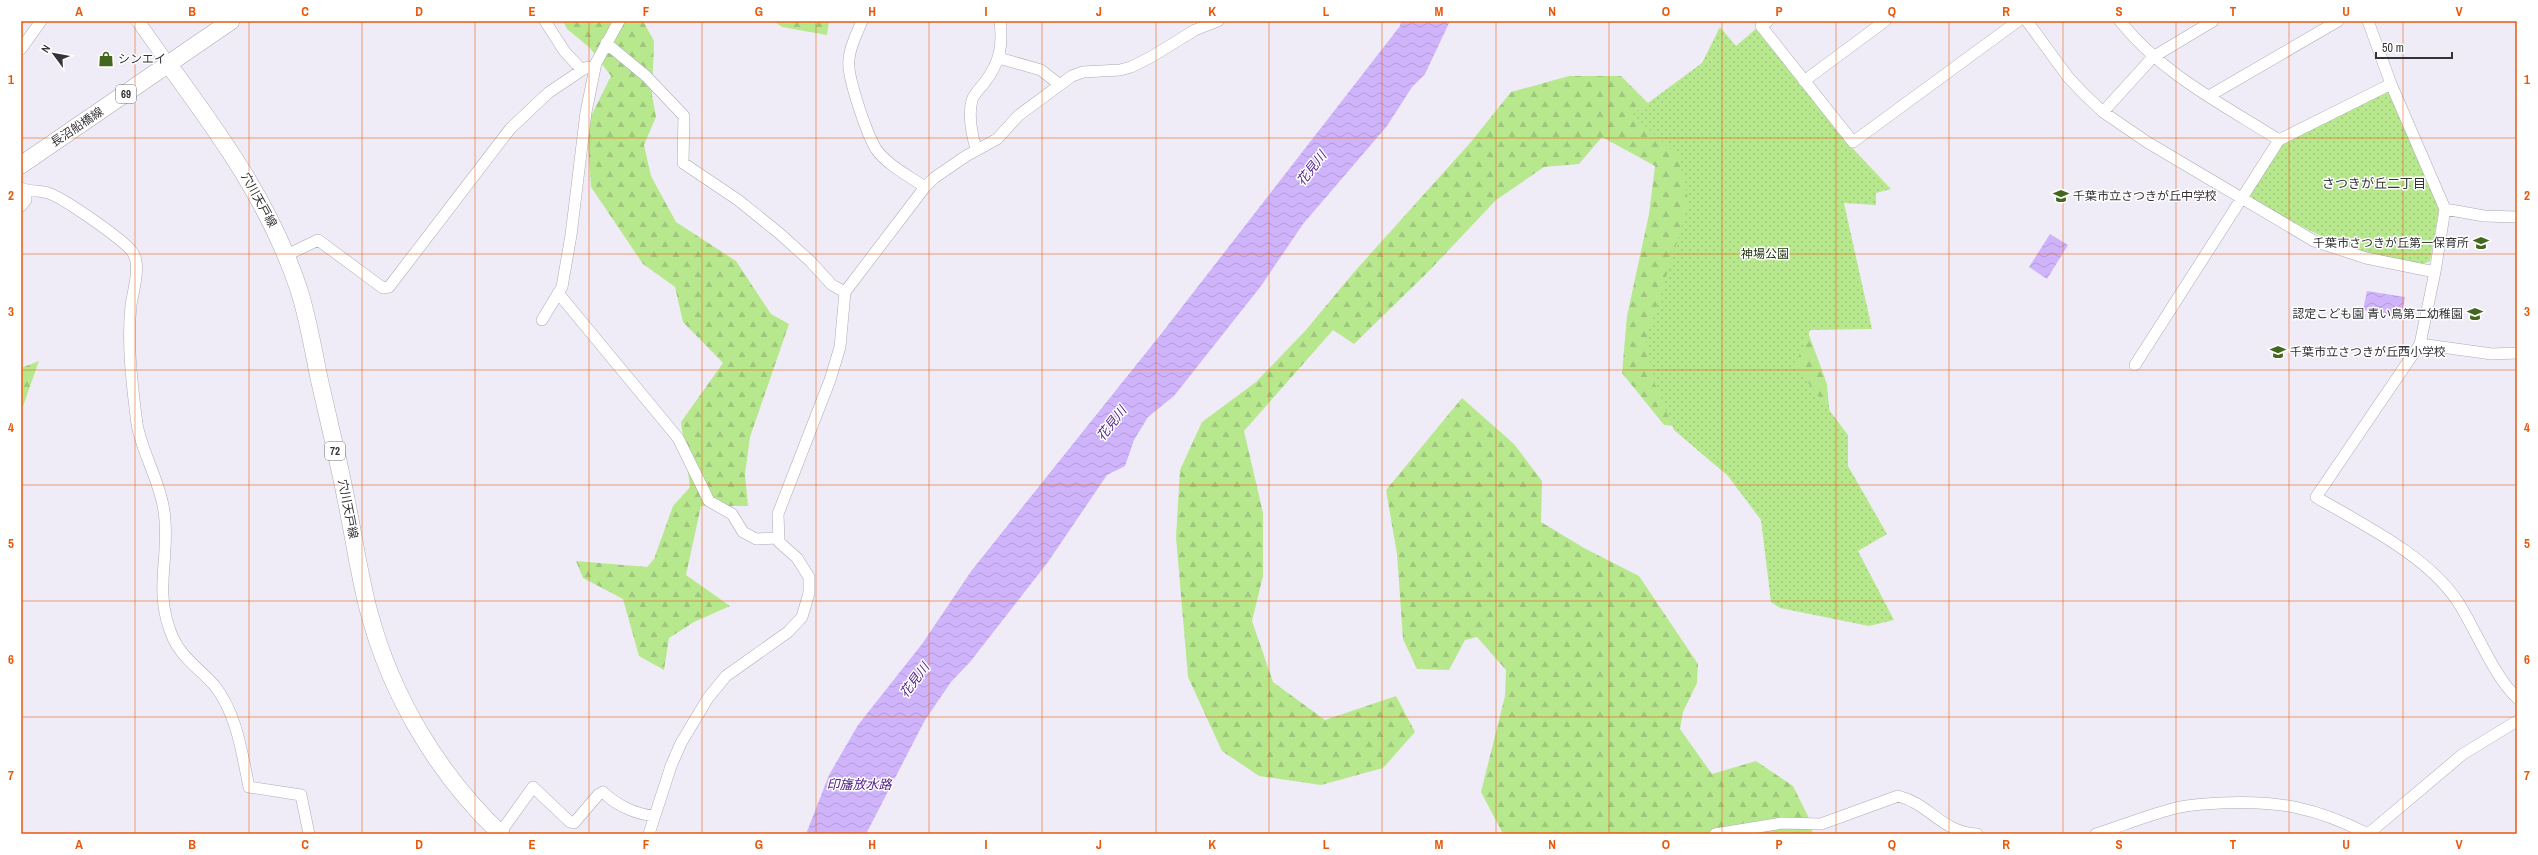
<svg xmlns="http://www.w3.org/2000/svg" width="2538" height="855" font-family="'Archivo Narrow','Noto Sans JP',sans-serif">
<defs>
<pattern id="forest-firs" width="22" height="20" patternUnits="userSpaceOnUse"><rect width="22" height="20" fill="#b8e88e"/><path d="M5 1l3.5 6h-7zM16 11l3.5 6h-7z" fill="#9fc77b"/></pattern>
<pattern id="park-dots" width="8" height="8" patternUnits="userSpaceOnUse"><rect width="8" height="8" fill="#b8e88e"/><path d="M2 2h.1M6 6h.1" fill="none" stroke="#9fc77b" stroke-width="1.8" stroke-linecap="round"/></pattern>
<pattern id="water-waves" width="16" height="10" patternUnits="userSpaceOnUse"><rect width="16" height="10" fill="#cfb4fb"/><path d="M0 5q4-4 8 0t8 0" fill="none" stroke="#b29bd8"/></pattern>
</defs>
<rect width="100%" height="100%" fill="#f0ecf7"/>
<path fill="url(#forest-firs)" d="M 563,21 L 643,21 L 654,41 L 652,95 L 656,117 L 644,145 L 651,176 L 676,222 L 736,261 L 771,314 L 789,324 L 750,437 L 745,474 L 748,506 L 701,506 L 686,575 L 730,606 L 694,622 L 669,638 L 664,670 L 639,656 L 623,599 L 583,578 L 576,561 L 647,567 L 654,559 L 673,506 L 690,487 L 681,422 L 723,363 L 683,322 L 675,287 L 643,264 L 591,187 L 587,124 L 611,76 L 590,48 L 567,29 Z
M 774,21 L 829,21 L 827,35 L 782,27 Z
M 1569,76 L 1621,76 L 1688,143 L 1801,313 L 1827,384 L 1834,462 L 1714,430 L 1664,425 L 1622,373 L 1627,316 L 1649,214 L 1655,166 L 1602,137 L 1579,164 L 1544,167 L 1496,200 L 1427,273 L 1354,344 L 1333,330 L 1244,431 L 1263,513 L 1263,576 L 1252,621 L 1273,682 L 1325,720 L 1396,696 L 1415,732 L 1383,768 L 1321,785 L 1259,776 L 1222,751 L 1188,677 L 1176,537 L 1180,470 L 1202,422 L 1256,382 L 1305,331 L 1355,271 L 1470,143 L 1511,92 Z
M 39,361 L 21,412 L 21,368 Z
M 1462,398 L 1514,444 L 1542,481 L 1541,522 L 1584,548 L 1639,576 L 1698,664 L 1697,683 L 1683,712 L 1680,729 L 1712,774 L 1756,761 L 1793,786 L 1808,816 L 1813,834 L 1503,834 L 1481,792 L 1505,696 L 1506,670 L 1477,637 L 1465,640 L 1449,670 L 1417,669 L 1403,639 L 1397,554 L 1386,490 Z"/>
<path fill="url(#park-dots)" d="M 1720,27 L 1736,46 L 1758,27 L 1838,133 L 1891,189 L 1876,193 L 1876,205 L 1844,203 L 1872,329 L 1810,330 L 1795,365 L 1848,435 L 1848,466 L 1887,534 L 1858,551 L 1894,620 L 1869,626 L 1780,608 L 1771,602 L 1761,520 L 1728,476 L 1674,430 L 1654,382 L 1646,340 L 1689,204 L 1679,158 L 1633,114 L 1702,63 Z
M 2386,93 L 2392,95 L 2439,209 L 2430,261 C 2420,267 2409,263 2398,260 C 2342,249 2298,227 2250,197 L 2249,192 L 2280,144 Z"/>
<path fill="url(#water-waves)" d="M 1401,21 L 1450,21 L 1425,74 L 1412,87 L 1387,126 L 1303,224 L 1261,286 L 1174,396 L 1148,417 L 1134,440 L 1125,466 L 1107,475 L 1048,562 L 970,662 L 951,682 L 925,720 L 866,834 L 806,834 L 829,775 L 858,725 L 922,644 L 972,570 L 1161,334 L 1400,26 Z
M 2050,234 L 2068,245 L 2047,279 L 2029,267 Z
M 2367,291 L 2405,297 L 2401,317 L 2363,310 Z"/>
<g fill="none" stroke-linecap="round" stroke-linejoin="round">
<defs>
<path id="minor" d="M 545,21 L 565,52 L 582,70 L 588,67
M 862,21 C 857,33 850,46 849,59 C 846,75 867,134 876,149 C 887,165 909,176 925,187
M 1768,21 L 1761,26 L 1853,142 L 2018,21
M 2027,21 L 2068,77 L 2084,94 L 2103,112 L 2147,142 L 2314,241 L 2366,258 L 2435,272
M 2120,21 C 2162,74 2222,104 2279,140
M 2368,21 L 2391,84 L 2445,209 L 2435,272 L 2420,344 L 2316,497 C 2363,525 2427,555 2458,602 C 2476,630 2493,675 2517,698
M 606,43 L 646,76 L 684,116 L 683,163 L 738,200 L 779,233 L 810,261 L 832,285 L 845,292
M 21,49 L 41,21
M 999,58 L 1041,70 L 1060,85
M 1804,81 L 1885,21
M 2209,96 L 2338,21
M 2103,112 L 2153,57 L 2213,21
M 976,149 C 972,135 968,115 972,100 C 974,94 981,87 985,82 C 1000,62 1003,46 1000,21
M 21,188 C 29,192 39,190 48,193 C 62,197 126,241 133,253 C 141,265 133,292 131,305 C 127,344 132,385 137,424 C 142,453 160,481 164,511 C 171,558 152,590 173,638 C 182,658 201,670 214,685 C 237,713 242,754 249,787 L 301,795 L 309,834
M 21,206 L 26,200 L 22,189
M 2445,209 L 2484,216 L 2517,217
M 287,255 L 318,240 L 383,288 L 389,287 L 510,129 L 548,93 L 582,70
M 558,293 L 678,438 L 709,501 L 732,514 L 743,532 L 756,539 L 777,538
M 542,320 L 562,287 L 571,235 L 586,112 L 596,63 L 619,21
M 2420,344 L 2492,354 L 2517,353
M 2135,365 L 2279,140 L 2391,84
M 500,833 L 533,787 L 570,822 L 574,823 L 598,795 L 603,792 C 616,805 635,814 654,816
M 649,834 L 671,766 L 681,743 L 708,698 L 726,676 L 788,632 L 802,617 L 809,593 L 809,577 L 797,558 L 779,542 L 778,514 L 830,380 L 840,347 L 845,292 L 925,187 L 934,178 L 966,156 L 997,139 L 1019,115 L 1072,76 L 1083,72 L 1120,70 L 1131,67 L 1151,57 L 1195,30 L 1218,21
M 1715,834 L 1782,823 L 1821,824 L 1898,796 C 1930,804 1941,832 1977,834
M 2096,834 C 2121,826 2146,816 2172,809 C 2188,804 2204,804 2220,803 C 2278,800 2317,808 2368,834
M 2368,834 L 2463,754 L 2517,721"/>
<path id="tertiary" d="M 138,21 L 169,65"/>
<path id="primary" d="M 169,65 C 221,136 271,205 299,290 C 308,318 313,349 319,378 C 328,418 338,458 346,499 C 354,537 359,575 369,612 C 391,695 438,775 501,834
M 21,165 L 231,21"/>
</defs>
<use href="#minor" stroke="#adaab4" stroke-width="12"/>
<use href="#tertiary" stroke="#adaab4" stroke-width="14"/>
<use href="#primary" stroke="#adaab4" stroke-width="18"/>
<use href="#minor" stroke="#fff" stroke-width="11"/>
<use href="#tertiary" stroke="#fff" stroke-width="13"/>
<use href="#primary" stroke="#fff" stroke-width="17"/>
</g>
<path fill="none" stroke="#e8590c" stroke-width="1" stroke-opacity="0.55" d="M 135,21 L 135,834M 249,21 L 249,834M 362,21 L 362,834M 475,21 L 475,834M 589,21 L 589,834M 702,21 L 702,834M 816,21 L 816,834M 929,21 L 929,834M 1042,21 L 1042,834M 1156,21 L 1156,834M 1269,21 L 1269,834M 1382,21 L 1382,834M 1496,21 L 1496,834M 1609,21 L 1609,834M 1722,21 L 1722,834M 1836,21 L 1836,834M 1949,21 L 1949,834M 2063,21 L 2063,834M 2176,21 L 2176,834M 2289,21 L 2289,834M 2403,21 L 2403,834M 21,138 L 2517,138M 21,254 L 2517,254M 21,370 L 2517,370M 21,485 L 2517,485M 21,601 L 2517,601M 21,717 L 2517,717"/>
<defs>
<symbol id="shop-bare" viewBox="-9 -9 18 18"><path d="M-5-2.5h2.3a2.7 3.5 0 0 1 5.4 0H5L5.5 6h-11ZM-1.5-2.5h3a1.5 2.3 0 0 0-3 0Z" fill="#44671f" stroke="#fff" stroke-width="2.5" paint-order="stroke"/></symbol>
<symbol id="school-bare" viewBox="-9 -9 18 18"><path d="M0-5L7-2L0 1L-7-2ZM-4 1L0 2.5L4 1V4Q0 6-4 4Z" fill="#44671f" stroke="#fff" stroke-width="2.5" paint-order="stroke"/></symbol>
</defs>
<g fill-rule="evenodd">
<use href="#shop-bare" x="95" y="48" width="22" height="22"/>
<use href="#school-bare" x="2050" y="185" width="22" height="22"/>
<use href="#school-bare" x="2470" y="232" width="22" height="22"/>
<use href="#school-bare" x="2464" y="303" width="22" height="22"/>
<use href="#school-bare" x="2267" y="341" width="22" height="22"/>
</g>
<g text-anchor="middle" stroke-width="3" stroke-linejoin="round" paint-order="stroke">
<g fill="#fff" stroke="#717073" stroke-width="1">
<rect x="116" y="85" width="20" height="18" rx="3"/>
<rect x="325" y="442" width="20" height="18" rx="3"/>
</g>
<g font-size="11" font-weight="bold" fill="#343337">
<text x="126" y="98">69</text>
<text x="335" y="455">72</text>
</g>
<g font-size="12" fill="#343337" stroke="#fff" text-anchor="start">
<text x="118" y="63">シンエイ</text>
<text x="2073" y="200">千葉市立さつきが丘中学校</text>
<text x="2469" y="247" text-anchor="end">千葉市さつきが丘第一保育所</text>
<text x="2463" y="318" text-anchor="end">認定こども園 青い鳥第二幼稚園</text>
<text x="2290" y="356">千葉市立さつきが丘西小学校</text>
</g>
<g font-size="12" fill="#343337" stroke="#fff">
<text transform="translate(77 127) rotate(-34)" y="4">長沼船橋線</text>
<text transform="translate(259 200) rotate(61)" y="4">穴川天戸線</text>
<text transform="translate(348 509) rotate(79)" y="4">穴川天戸線</text>
</g>
<g font-size="12" fill="#233511" stroke="#fff">
<text x="1765" y="258">神場公園</text>
</g>
<g font-size="13" font-style="italic" fill="#532186" stroke="#fff">
<text transform="translate(1311 168) rotate(-52)" y="5">花見川</text>
<text transform="translate(1111 423) rotate(-52)" y="5">花見川</text>
<text transform="translate(914 680) rotate(-53)" y="5">花見川</text>
<text x="859" y="789">印旛放水路</text>
</g>
<g font-size="13" fill="#343337" stroke="#fff">
<text x="2374" y="188">さつきが丘二丁目</text>
</g>
</g>
<rect width="2538" height="855" fill="none" stroke="#ffffff" stroke-width="44"/>
<g transform="translate(54 54) rotate(302)" stroke="#ffffff" stroke-width="3" paint-order="stroke">
<path d="M0-3L7 15L0 10L-7 15Z" fill="#343337"/>
<text y="-6" font-size="11" font-weight="bold" text-anchor="middle" fill="#343337">N</text>
</g>
<path d="M2376 52v6h76v-6" fill="none" stroke="#343337" stroke-width="2"/>
<text x="2382" y="52" font-size="12" fill="#343337" stroke="#ffffff" stroke-width="3" paint-order="stroke">50 m</text>
<rect x="22" y="22" width="2494" height="811" fill="none" stroke="#e8590c" stroke-width="1.5"/>
<g font-size="13" text-anchor="middle" font-weight="bold" fill="#e8590c">
<text x="79" y="16">A</text>
<text x="192" y="16">B</text>
<text x="305" y="16">C</text>
<text x="419" y="16">D</text>
<text x="532" y="16">E</text>
<text x="646" y="16">F</text>
<text x="759" y="16">G</text>
<text x="872" y="16">H</text>
<text x="986" y="16">I</text>
<text x="1099" y="16">J</text>
<text x="1212" y="16">K</text>
<text x="1326" y="16">L</text>
<text x="1439" y="16">M</text>
<text x="1552" y="16">N</text>
<text x="1666" y="16">O</text>
<text x="1779" y="16">P</text>
<text x="1892" y="16">Q</text>
<text x="2006" y="16">R</text>
<text x="2119" y="16">S</text>
<text x="2233" y="16">T</text>
<text x="2346" y="16">U</text>
<text x="2459" y="16">V</text>
<text x="11" y="84">1</text>
<text x="2527" y="84">1</text>
<text x="11" y="200">2</text>
<text x="2527" y="200">2</text>
<text x="11" y="316">3</text>
<text x="2527" y="316">3</text>
<text x="11" y="432">4</text>
<text x="2527" y="432">4</text>
<text x="11" y="548">5</text>
<text x="2527" y="548">5</text>
<text x="11" y="664">6</text>
<text x="2527" y="664">6</text>
<text x="11" y="780">7</text>
<text x="2527" y="780">7</text>
<text x="79" y="849">A</text>
<text x="192" y="849">B</text>
<text x="305" y="849">C</text>
<text x="419" y="849">D</text>
<text x="532" y="849">E</text>
<text x="646" y="849">F</text>
<text x="759" y="849">G</text>
<text x="872" y="849">H</text>
<text x="986" y="849">I</text>
<text x="1099" y="849">J</text>
<text x="1212" y="849">K</text>
<text x="1326" y="849">L</text>
<text x="1439" y="849">M</text>
<text x="1552" y="849">N</text>
<text x="1666" y="849">O</text>
<text x="1779" y="849">P</text>
<text x="1892" y="849">Q</text>
<text x="2006" y="849">R</text>
<text x="2119" y="849">S</text>
<text x="2233" y="849">T</text>
<text x="2346" y="849">U</text>
<text x="2459" y="849">V</text>
</g>
</svg>
